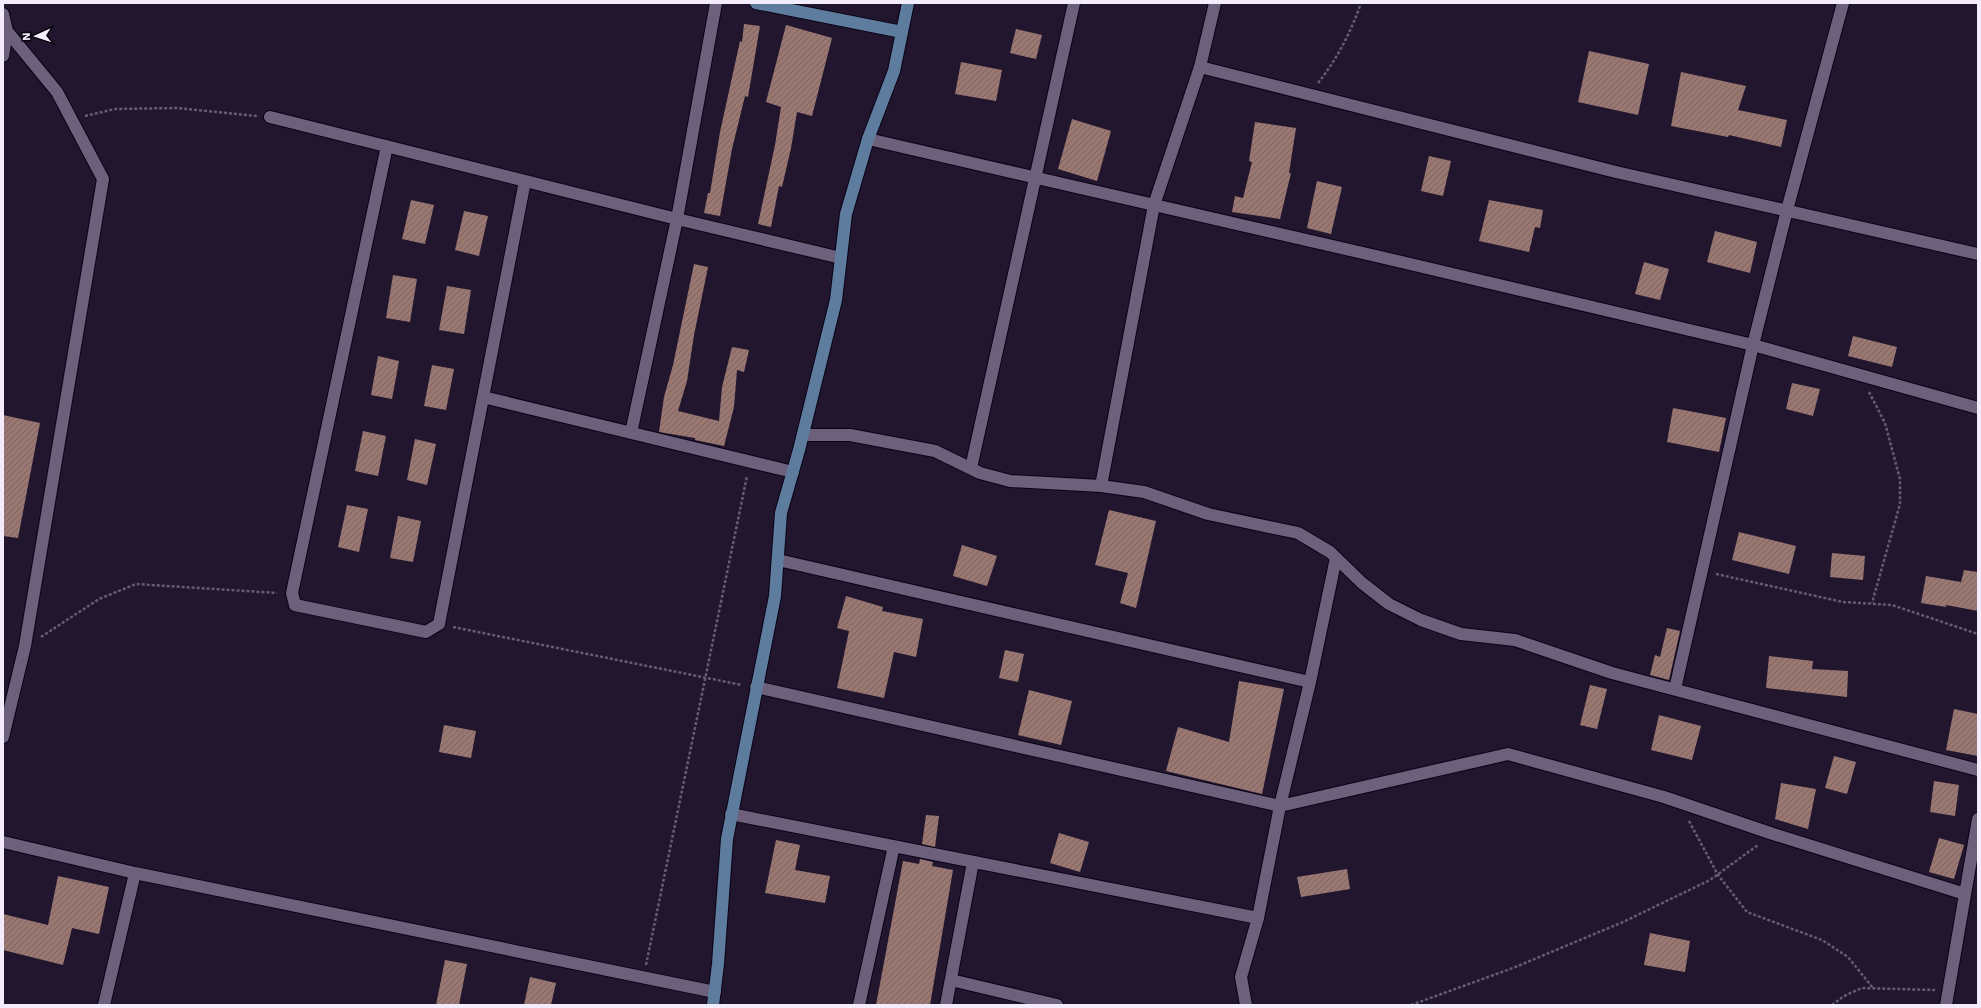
<svg xmlns="http://www.w3.org/2000/svg" width="1981" height="1008" font-family="'Work Sans',sans-serif">
<defs>
<pattern id="building-hatch" width="6" height="6" patternUnits="userSpaceOnUse"><rect width="6" height="6" fill="#9b7772"/><path d="M-1 1l2-2M0 6l6-6M5 7l2-2" fill="none" stroke="#7a6463"/></pattern>
</defs>
<rect width="100%" height="100%" fill="#21162e"/>
<path fill="url(#building-hatch)" d="M 744,24 L 760,26 L 748,97 L 745,96 L 732,149 L 720,216 L 704,213 L 708,193 L 710,193 L 720,132 L 740,41 L 742,42 Z
M 786,25 L 832,38 L 812,116 L 797,112 L 791,148 L 782,187 L 779,186 L 771,227 L 758,224 L 775,145 L 781,107 L 766,102 Z
M 1016,29 L 1042,35 L 1036,59 L 1010,53 Z
M 1589,51 L 1649,64 L 1638,115 L 1578,102 Z
M 961,62 L 1002,70 L 996,101 L 955,94 Z
M 1681,72 L 1746,86 L 1738,110 L 1787,120 L 1781,147 L 1729,135 L 1728,137 L 1671,126 Z
M 1072,119 L 1111,131 L 1097,181 L 1058,169 Z
M 1255,122 L 1296,128 L 1289,173 L 1291,173 L 1280,219 L 1232,212 L 1235,196 L 1243,198 L 1252,162 L 1249,161 Z
M 1429,156 L 1451,161 L 1443,196 L 1421,191 Z
M 1317,181 L 1342,187 L 1331,234 L 1307,228 Z
M 411,200 L 434,205 L 425,244 L 402,239 Z
M 1489,200 L 1543,210 L 1540,228 L 1535,227 L 1529,252 L 1479,241 Z
M 464,211 L 488,216 L 479,256 L 455,250 Z
M 1715,231 L 1757,242 L 1750,273 L 1707,262 Z
M 1644,262 L 1669,269 L 1660,300 L 1635,294 Z
M 694,264 L 708,267 L 694,335 L 687,381 L 678,411 L 719,421 L 722,387 L 732,347 L 749,350 L 744,372 L 737,370 L 734,407 L 724,446 L 695,440 L 695,438 L 659,432 L 664,397 L 673,365 Z
M 393,275 L 417,279 L 410,322 L 386,318 Z
M 447,286 L 471,290 L 464,334 L 439,330 Z
M 1853,336 L 1897,347 L 1892,367 L 1848,356 Z
M 378,356 L 399,361 L 392,399 L 371,395 Z
M 432,365 L 454,369 L 446,410 L 424,406 Z
M 1792,383 L 1820,389 L 1813,416 L 1786,409 Z
M 1673,408 L 1726,418 L 1719,452 L 1667,442 Z
M 3,415 L 40,423 L 18,538 L 3,536 Z
M 363,431 L 386,436 L 378,476 L 355,471 Z
M 415,439 L 436,444 L 427,485 L 407,480 Z
M 347,505 L 368,509 L 359,552 L 338,547 Z
M 1109,510 L 1156,521 L 1136,608 L 1120,603 L 1128,573 L 1095,565 Z
M 398,516 L 421,521 L 413,562 L 390,558 Z
M 1739,532 L 1796,546 L 1789,574 L 1732,560 Z
M 962,545 L 997,556 L 987,586 L 953,576 Z
M 1832,553 L 1865,556 L 1863,580 L 1830,577 Z
M 1964,570 L 1978,572 L 1978,611 L 1946,605 L 1946,607 L 1921,603 L 1926,576 L 1961,582 Z
M 846,596 L 883,607 L 882,611 L 923,619 L 916,657 L 894,652 L 884,698 L 837,688 L 849,631 L 837,628 Z
M 1667,628 L 1680,631 L 1669,680 L 1650,675 L 1655,655 L 1660,657 Z
M 1005,650 L 1024,654 L 1018,682 L 999,678 Z
M 1769,656 L 1813,661 L 1812,669 L 1848,671 L 1847,697 L 1766,688 Z
M 1239,681 L 1284,689 L 1262,794 L 1166,771 L 1178,727 L 1229,742 Z
M 1590,685 L 1607,689 L 1597,729 L 1580,725 Z
M 1029,690 L 1072,701 L 1061,745 L 1018,735 Z
M 1954,709 L 1978,714 L 1978,756 L 1946,750 Z
M 1659,715 L 1701,726 L 1692,760 L 1651,750 Z
M 444,725 L 476,731 L 471,758 L 439,752 Z
M 1834,756 L 1856,762 L 1847,794 L 1825,788 Z
M 1934,781 L 1959,785 L 1955,816 L 1930,812 Z
M 1781,783 L 1816,789 L 1808,829 L 1775,819 Z
M 926,815 L 939,816 L 935,847 L 922,844 Z
M 1059,833 L 1089,842 L 1080,872 L 1050,863 Z
M 1939,838 L 1964,845 L 1954,879 L 1929,872 Z
M 776,840 L 800,845 L 795,870 L 830,876 L 825,903 L 765,893 Z
M 920,859 L 933,862 L 932,866 L 953,870 L 930,1005 L 876,1005 L 903,861 L 919,864 Z
M 1347,869 L 1350,889 L 1301,897 L 1297,877 Z
M 58,876 L 109,887 L 99,934 L 72,928 L 63,965 L 3,950 L 3,914 L 48,925 Z
M 1650,933 L 1690,941 L 1685,972 L 1644,965 Z
M 445,960 L 467,964 L 459,1005 L 436,1005 Z
M 530,977 L 556,983 L 551,1005 L 524,1005 Z"/>
<g fill="none" stroke-linecap="round" stroke-linejoin="round">
<defs>
<path id="street" d="M 3,14 L 7,31 L 57,92 L 103,179 L 25,646 L 3,737
M 3,56 L 7,31
M 1200,67 L 1616,172 L 1978,254
M 270,117 L 677,219 L 841,258
M 868,139 L 1376,256 L 1753,345 L 1978,408
M 387,146 L 292,593 L 295,605 L 426,632 L 439,624 L 525,181
M 483,397 L 793,472
M 631,433 L 677,219 L 716,3
M 803,435 L 850,435 L 935,451 L 980,473 L 1010,481 L 1101,486 L 1144,492 L 1208,514 L 1298,533 L 1330,552 L 1362,583 L 1389,604 L 1421,620 L 1461,634 L 1515,640 L 1612,673 L 1978,770
M 971,468 L 1074,3
M 1101,486 L 1154,205 L 1200,67 L 1215,3
M 778,560 L 1310,682
M 756,687 L 1280,806 L 1508,754 L 1664,797 L 1773,834 L 1965,894
M 1675,689 L 1753,345 L 1787,210 L 1843,3
M 731,814 L 1258,918
M 3,842 L 135,873 L 715,992
M 951,980 L 1057,1005
M 104,1005 L 135,873
M 859,1005 L 894,846
M 946,1005 L 973,862
M 1246,1005 L 1241,977 L 1258,918 L 1280,806 L 1310,682 L 1336,558
M 1946,1005 L 1978,819"/>
<path id="secondary" d="M 756,3 L 902,32
M 713,1005 L 718,964 L 727,839 L 775,596 L 781,513 L 799,450 L 836,300 L 846,214 L 868,139 L 894,71 L 908,3"/>
</defs>
<use href="#street" stroke="#0b0215" stroke-width="14"/>
<use href="#secondary" stroke="#0b0215" stroke-width="14"/>
<path stroke="#655c71" stroke-width="2.5" stroke-dasharray="3 2" stroke-linecap="butt" d="M 1318,83 C 1337,59 1351,32 1361,3
M 85,116 L 115,109 L 177,108 L 257,116
M 1869,392 L 1885,423 L 1900,479 L 1900,504 L 1872,603
M 1716,574 L 1843,602 L 1892,605 L 1978,634
M 453,627 L 742,685
M 41,637 L 99,599 L 136,584 L 277,593
M 1689,821 L 1718,875 L 1747,912 L 1822,940 L 1848,957 L 1873,988
M 646,965 L 747,476
M 1411,1005 L 1513,968 L 1623,922 L 1710,880 L 1758,845
M 1832,1005 L 1844,996 L 1862,988 L 1935,990"/>
<use href="#street" stroke="#6c607c" stroke-width="12"/>
<use href="#secondary" stroke="#5d7c9e" stroke-width="12"/>
</g>
<rect width="1981" height="1008" fill="none" stroke="#f3ecfd" stroke-width="8"/>
<g transform="translate(36 36) rotate(267)" stroke="#08050e" stroke-width="3" paint-order="stroke">
<path d="M0-3L7 15L0 10L-7 15Z" fill="#f3ecfd"/>
<text y="-6" font-size="11" font-weight="bold" text-anchor="middle" fill="#f3ecfd">N</text>
</g>
</svg>
